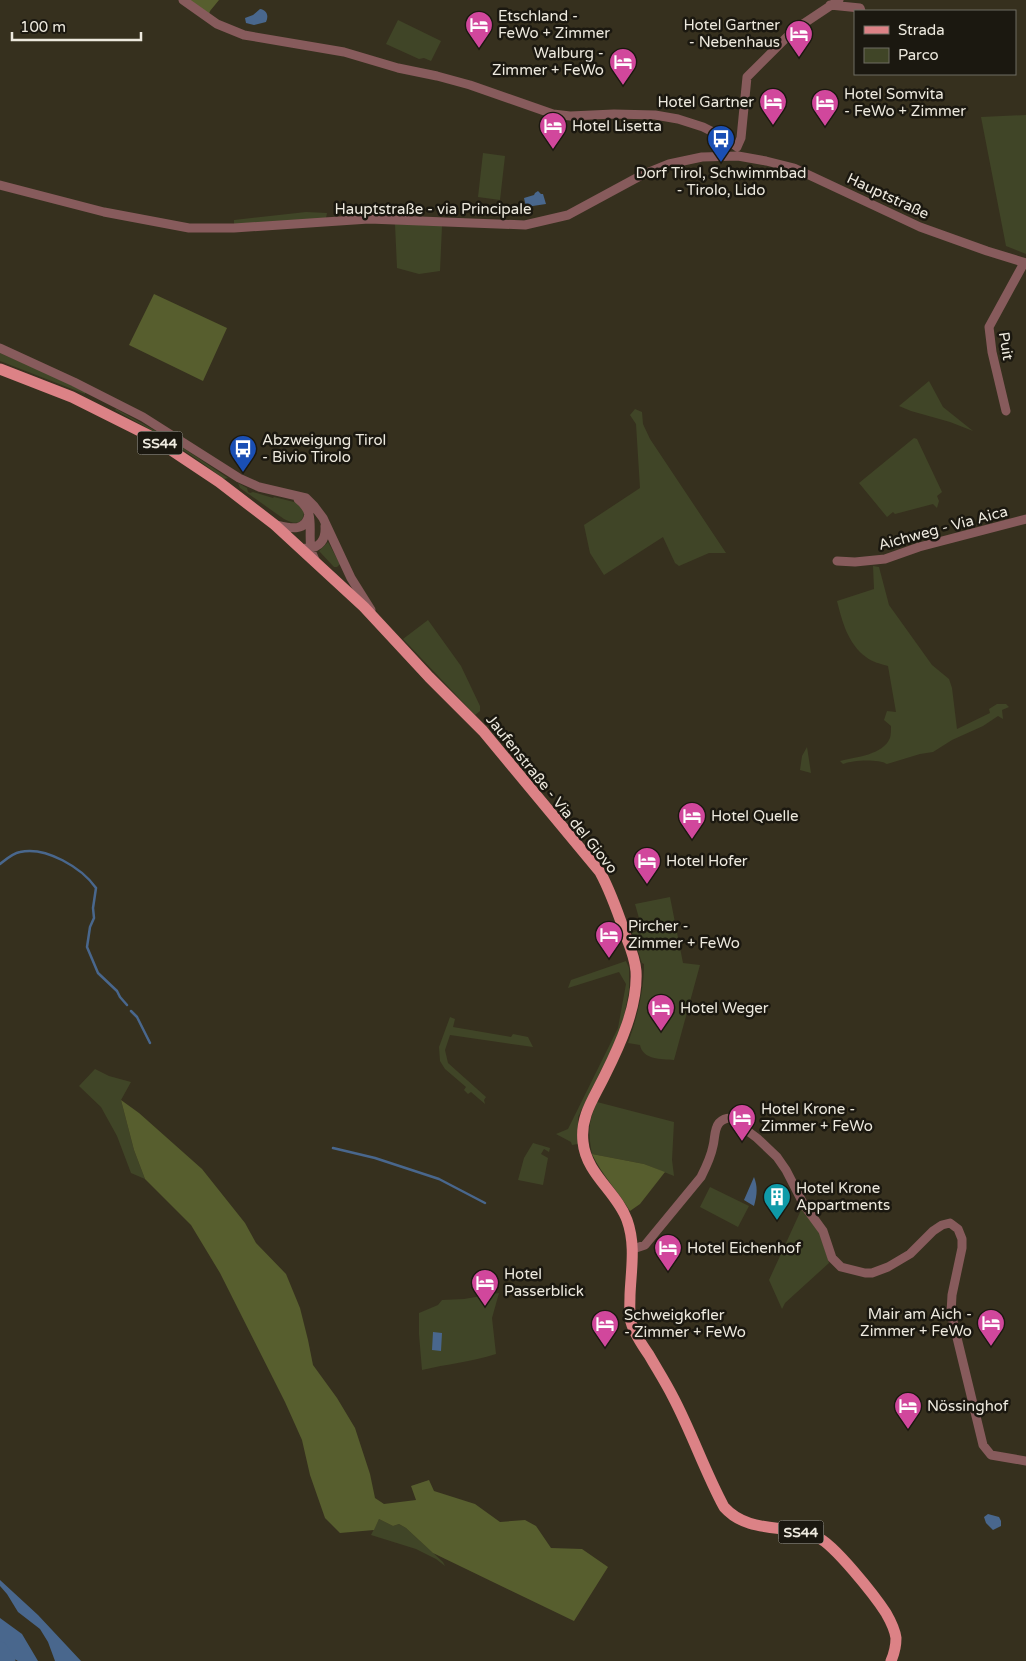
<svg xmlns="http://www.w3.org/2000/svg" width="1026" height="1661" font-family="'Varela Round',sans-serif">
<rect width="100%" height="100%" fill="#36301e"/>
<path fill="#404527" d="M 398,20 L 441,41 L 431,61 L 424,58 L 419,59 L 386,44 Z
M 1026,115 L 1026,254 L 1006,246 L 981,117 Z
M 483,153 L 505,156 L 500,200 L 478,197 Z
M 306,212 L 327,213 L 326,218 L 234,228 L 234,220 Z
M 395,224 L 442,226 L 440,271 L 419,274 L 397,268 Z
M 0,353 L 51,375 L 85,392 L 85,394 L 0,361 Z
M 929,381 L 943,407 L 973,431 L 950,422 L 911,411 L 899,406 Z
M 116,409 L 165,436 L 228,478 L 224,479 C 190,453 153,430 115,410 Z
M 635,409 L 642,412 L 643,424 L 650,439 L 726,553 L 709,553 L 679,566 L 675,563 L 663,537 L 604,575 L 590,553 L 584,525 L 640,488 L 636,424 L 630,415 Z
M 914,438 L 917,439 L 942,492 L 937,496 L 939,501 L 937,508 L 933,504 L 895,514 L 893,512 L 887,517 L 859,483 Z
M 238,483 L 247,488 L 248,492 L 250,493 L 253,492 L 273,498 L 274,497 L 298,503 L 304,510 C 304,525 295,525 284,519 L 240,488 Z
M 328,542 L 340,564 L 337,567 L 334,567 L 319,551 Z
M 873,566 L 879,567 L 889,605 L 932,665 L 949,679 L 952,688 L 957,729 L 990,713 L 989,709 L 997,704 L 1006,704 L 1009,707 L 1002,710 L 1003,719 L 998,716 L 983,726 L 952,740 L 933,752 L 920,754 L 887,764 C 878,759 853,760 843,764 L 840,761 C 856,757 883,755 890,738 C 891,735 891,729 891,726 L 884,720 L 887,711 L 896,712 L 888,666 C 881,664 872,662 866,657 C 848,644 842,621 837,601 L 874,589 Z
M 428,620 L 461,666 L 480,706 L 480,711 L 475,715 L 403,639 Z
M 807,747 L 811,773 L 800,770 L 802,756 Z
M 670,897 L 683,963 L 700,965 L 674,1060 C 661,1059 643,1060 640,1045 L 628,1043 C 637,1018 644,991 644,964 L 642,963 L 632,933 L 642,929 L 635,904 Z
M 626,961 L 629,968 L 629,990 L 624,1017 L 618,1036 L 578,1117 L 578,1144 L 572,1145 L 571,1142 L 556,1134 L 568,1129 L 618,1028 L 626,984 L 619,972 L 568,988 L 571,980 Z
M 450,1017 L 455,1019 L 453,1027 L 511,1037 L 513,1034 L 528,1037 L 533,1047 L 450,1035 L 445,1050 L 448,1063 L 486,1097 L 484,1100 L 485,1104 L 471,1092 L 468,1094 L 464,1090 L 466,1087 L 445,1069 L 440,1061 L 439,1047 Z
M 95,1069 L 109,1076 L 131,1082 L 121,1100 L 134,1150 L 145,1179 L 131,1173 L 117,1136 L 101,1107 L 79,1086 Z
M 597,1102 L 674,1122 L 672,1160 L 674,1176 L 644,1164 L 592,1154 C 588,1132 588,1123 597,1102 Z
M 533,1143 L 550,1148 L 549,1152 L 544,1149 L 541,1154 L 548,1158 L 543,1185 L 518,1180 L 524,1158 Z
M 710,1187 L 749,1206 L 738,1227 L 700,1207 Z
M 802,1208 L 819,1231 L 829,1263 L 785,1303 L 782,1309 L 769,1280 Z
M 499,1293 L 492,1318 L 496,1354 C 471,1362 447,1364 422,1370 L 419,1334 L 419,1313 L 438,1305 L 442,1300 L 464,1299 Z
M 379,1519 L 393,1526 L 399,1524 L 406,1528 L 443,1562 L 445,1566 L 436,1559 L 416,1549 L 371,1535 Z"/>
<path fill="#575e2e" d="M 189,0 L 219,0 L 210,11 L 209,14 Z
M 154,294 L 227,328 L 203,381 L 129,345 Z
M 121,1100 L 139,1113 L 202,1169 L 245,1223 L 256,1243 L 286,1274 L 300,1308 L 308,1340 L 313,1365 L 337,1398 L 355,1428 L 370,1474 L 375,1498 L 384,1504 L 416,1500 L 411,1486 L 429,1480 L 434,1491 L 475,1504 L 500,1522 L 525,1520 L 536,1526 L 551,1548 L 582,1549 L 608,1567 L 574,1621 L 433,1553 L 406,1528 L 399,1524 L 393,1526 L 379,1519 L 374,1530 L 340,1533 L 325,1518 L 310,1475 L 302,1440 L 285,1402 L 220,1273 L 191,1225 L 145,1179 L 134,1150 Z
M 592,1154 L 644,1164 L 665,1172 L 640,1204 L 630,1211 C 618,1191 602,1175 592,1154 Z"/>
<path fill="#49678d" d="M 260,9 C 267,10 269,16 266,22 L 254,25 L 246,23 L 245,18 L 253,15 Z
M 538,191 L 541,194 L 543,194 L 546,204 L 526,207 L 524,198 L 534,195 L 535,193 Z
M 754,1177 C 758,1187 757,1195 754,1206 L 744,1200 Z
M 433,1332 L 442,1333 L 441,1351 L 432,1350 Z
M 988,1514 L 999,1517 L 1001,1521 L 1001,1526 L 993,1530 L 986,1523 L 984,1517 Z
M 0,1580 L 38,1615 L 81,1661 L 55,1661 L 48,1642 L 40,1629 L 18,1612 L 7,1594 L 0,1586 Z
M 0,1618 L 22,1634 L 38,1661 L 18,1661 L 0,1651 Z"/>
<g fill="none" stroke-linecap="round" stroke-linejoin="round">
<path stroke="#49678d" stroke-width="2.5" d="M 0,864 C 5,860 13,853 20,852 C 46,846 82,868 96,888 L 93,908 L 94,918 L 90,927 L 87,947 L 98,973 L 117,991 L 120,997 L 127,1005
M 131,1011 L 137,1017 L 150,1043
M 333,1148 L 375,1158 L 439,1179 L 485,1203"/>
<path stroke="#49678d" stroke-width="15" d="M 0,1649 L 8,1661"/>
<path stroke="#875b5c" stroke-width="9" d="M 183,0 L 217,24 L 244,35 L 344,52 L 398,68 L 437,76 L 470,85 L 553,114 L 570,116 L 614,114 L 655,115 L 678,119 L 703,127 L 725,138 L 737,147
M 830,5 L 860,8 L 861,11
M 737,147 L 741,138 L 747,77 L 794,30 L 839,0
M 0,185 L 104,212 L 189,228 L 234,228 L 369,219 L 525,225 L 568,215 L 642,175 L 669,164 L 702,157 L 738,156 L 766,161 L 794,168 L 920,227 L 987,251 L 1026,263
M 0,348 L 74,382 L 143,417 L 239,478 L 259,487 L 306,498 L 314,506 L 323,518 L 351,578 L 371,610
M 1006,411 L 992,352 L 989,327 L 1024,263
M 298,499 C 320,515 303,538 315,560
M 276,525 C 289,528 306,533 309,514
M 306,548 C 320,549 326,539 325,526
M 837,561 L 855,562 L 885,559 L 919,547 L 1026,519
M 633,1249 L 645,1245 L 701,1177 C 706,1167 711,1157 713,1146 C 715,1139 714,1129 719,1123 C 722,1120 726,1118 730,1118 L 757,1138 L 777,1157 L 786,1170 L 804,1205 L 823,1231 L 832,1258 L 841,1267 L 865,1273 L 872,1273 L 888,1267 L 910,1254 L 933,1231 L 942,1225 L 950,1223 L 958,1229 L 962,1239 L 962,1248 L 952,1295 L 951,1313 L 983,1445 L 991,1455 L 1026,1461"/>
<path stroke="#dc8286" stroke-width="11" d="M 0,369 L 72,397 L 150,436 L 219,482 L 275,525 L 364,607 L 429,677 L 483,731 L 600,872 C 612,894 619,916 627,939 C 631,949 635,960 636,971 C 638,1006 620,1045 605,1075 C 594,1098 580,1116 583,1142 C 586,1174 617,1192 627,1220 C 636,1245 631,1270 630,1295 C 630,1304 629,1313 631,1322 C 634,1333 642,1345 649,1355 C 657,1369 666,1383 673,1397 C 692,1433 705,1472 724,1507 C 749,1535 786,1523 817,1537 C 834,1544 875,1596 886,1613 C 890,1620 895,1630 896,1638 C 896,1646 894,1654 891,1661"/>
</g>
<defs>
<symbol id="hotel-pin" viewBox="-11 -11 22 30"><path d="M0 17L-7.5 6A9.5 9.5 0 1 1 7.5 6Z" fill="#d1479c" stroke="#1b1810"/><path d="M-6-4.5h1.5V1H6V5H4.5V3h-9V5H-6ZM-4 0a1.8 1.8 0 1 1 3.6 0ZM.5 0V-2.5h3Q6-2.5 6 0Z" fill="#fff"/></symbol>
<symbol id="bus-pin" viewBox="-11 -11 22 30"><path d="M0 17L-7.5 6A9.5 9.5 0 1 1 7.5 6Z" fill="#1a4fb4" stroke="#1b1810"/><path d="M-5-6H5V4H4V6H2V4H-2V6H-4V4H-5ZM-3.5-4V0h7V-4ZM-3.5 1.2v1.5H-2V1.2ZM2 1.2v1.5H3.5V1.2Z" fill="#fff"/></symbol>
<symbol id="building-pin" viewBox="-11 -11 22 30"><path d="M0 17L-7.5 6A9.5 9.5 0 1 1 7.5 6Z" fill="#0f9aa8" stroke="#1b1810"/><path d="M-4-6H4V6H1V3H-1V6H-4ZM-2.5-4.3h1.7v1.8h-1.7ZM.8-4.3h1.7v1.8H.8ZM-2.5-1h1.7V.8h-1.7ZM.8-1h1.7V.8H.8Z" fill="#fff"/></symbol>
</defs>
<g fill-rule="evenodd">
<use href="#hotel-pin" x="463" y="9" width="32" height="43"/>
<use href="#hotel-pin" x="783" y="18" width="32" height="43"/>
<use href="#hotel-pin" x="607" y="46" width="32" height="43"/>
<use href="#hotel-pin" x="757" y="86" width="32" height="43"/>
<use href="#hotel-pin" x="809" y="87" width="32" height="43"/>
<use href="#hotel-pin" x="537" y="110" width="32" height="43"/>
<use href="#bus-pin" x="705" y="123" width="32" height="43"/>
<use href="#bus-pin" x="227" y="433" width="32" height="43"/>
<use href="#hotel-pin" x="676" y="800" width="32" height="43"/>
<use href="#hotel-pin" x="631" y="845" width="32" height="43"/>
<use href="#hotel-pin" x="593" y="919" width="32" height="43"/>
<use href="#hotel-pin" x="645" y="992" width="32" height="43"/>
<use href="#hotel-pin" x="726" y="1102" width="32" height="43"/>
<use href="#building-pin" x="761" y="1181" width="32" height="43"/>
<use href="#hotel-pin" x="652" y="1232" width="32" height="43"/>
<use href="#hotel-pin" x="469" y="1267" width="32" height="43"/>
<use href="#hotel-pin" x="975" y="1307" width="32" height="43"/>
<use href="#hotel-pin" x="589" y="1308" width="32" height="43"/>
<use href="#hotel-pin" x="892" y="1390" width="32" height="43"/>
</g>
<g text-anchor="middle" stroke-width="5" stroke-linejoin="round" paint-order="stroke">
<g fill="#1b1810" stroke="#aeaaa0" stroke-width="1">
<rect x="137.5" y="431.5" width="45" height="23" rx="4"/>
<rect x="778.5" y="1520.5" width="45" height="23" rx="4"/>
</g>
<g font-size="14" font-weight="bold" fill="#ede9de">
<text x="160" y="448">SS44</text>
<text x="801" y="1537">SS44</text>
</g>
<g font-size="15" fill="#ede9de" stroke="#1b1810" text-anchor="start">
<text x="498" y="21">Etschland -<tspan x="498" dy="17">FeWo + Zimmer</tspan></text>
<text x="780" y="30" text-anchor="end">Hotel Gartner<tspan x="780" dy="17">- Nebenhaus</tspan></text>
<text x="604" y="58" text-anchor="end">Walburg -<tspan x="604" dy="17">Zimmer + FeWo</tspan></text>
<text x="844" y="99">Hotel Somvita<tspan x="844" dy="17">- FeWo + Zimmer</tspan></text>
<text x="754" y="107" text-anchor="end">Hotel Gartner</text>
<text x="572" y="131">Hotel Lisetta</text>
<text x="721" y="178" text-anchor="middle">Dorf Tirol, Schwimmbad<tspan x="721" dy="17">- Tirolo, Lido</tspan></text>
<text x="262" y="445">Abzweigung Tirol<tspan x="262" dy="17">- Bivio Tirolo</tspan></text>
<text x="711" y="821">Hotel Quelle</text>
<text x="666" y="866">Hotel Hofer</text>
<text x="628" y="931">Pircher -<tspan x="628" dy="17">Zimmer + FeWo</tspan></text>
<text x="680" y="1013">Hotel Weger</text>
<text x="761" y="1114">Hotel Krone -<tspan x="761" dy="17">Zimmer + FeWo</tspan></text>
<text x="796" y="1193">Hotel Krone<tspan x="796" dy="17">Appartments</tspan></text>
<text x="687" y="1253">Hotel Eichenhof</text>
<text x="504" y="1279">Hotel<tspan x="504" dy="17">Passerblick</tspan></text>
<text x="972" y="1319" text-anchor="end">Mair am Aich -<tspan x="972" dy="17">Zimmer + FeWo</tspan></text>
<text x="624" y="1320">Schweigkofler<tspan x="624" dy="17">- Zimmer + FeWo</tspan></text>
<text x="927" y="1411">Nössinghof</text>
</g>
<g font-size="15" fill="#ede9de" stroke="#1b1810">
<text transform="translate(888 196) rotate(25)" y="5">Hauptstraße</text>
<text x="433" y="214">Hauptstraße - via Principale</text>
<text transform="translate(1006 346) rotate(81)" y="5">Puit</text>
<text transform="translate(943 528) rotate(-15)" y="5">Aichweg - Via Aica</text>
<text transform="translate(552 794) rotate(51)" y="5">Jaufenstraße - Via del Giovo</text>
</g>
</g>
<rect x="854" y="10" width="162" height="65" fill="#1b1810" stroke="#6f6c62"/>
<rect x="864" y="26" width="25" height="8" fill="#dc8286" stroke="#6f6c62"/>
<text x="898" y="35" font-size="15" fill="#ede9de">Strada</text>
<rect x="864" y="48" width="25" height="15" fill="#404527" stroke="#6f6c62"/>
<text x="898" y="60" font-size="15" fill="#ede9de">Parco</text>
<path d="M12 32v8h129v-8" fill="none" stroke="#ede9de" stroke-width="2.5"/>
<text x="20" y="32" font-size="15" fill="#ede9de" stroke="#1b1810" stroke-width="4" paint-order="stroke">100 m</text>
</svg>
